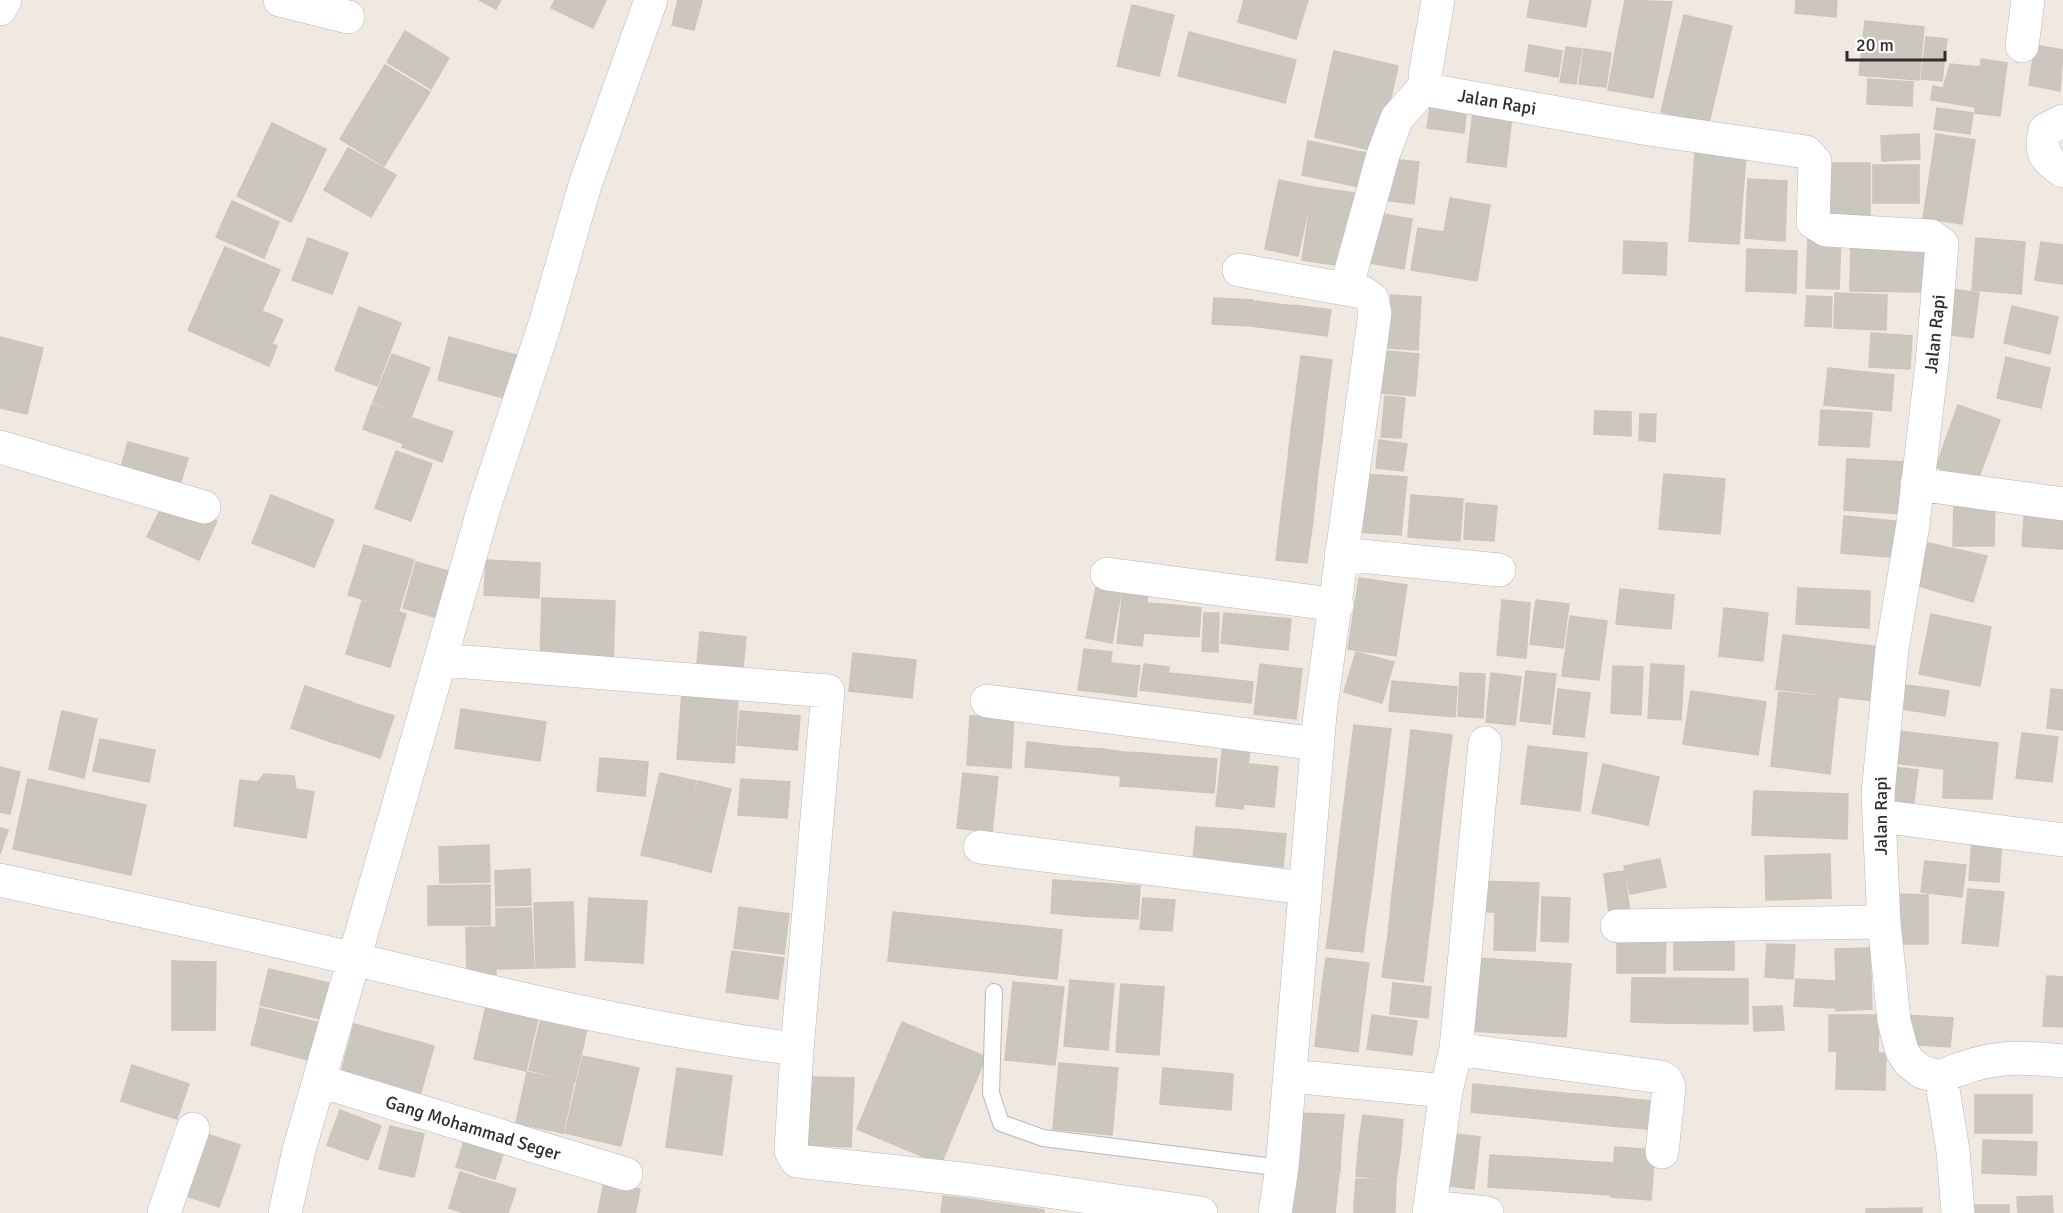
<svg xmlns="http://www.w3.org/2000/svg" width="2063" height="1213" font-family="Signika,sans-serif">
<rect width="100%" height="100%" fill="#efe9e1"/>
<path fill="#cbc7bf" stroke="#cbc5ba" stroke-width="1.5" d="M 479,0 L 501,0 L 496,9 Z
M 555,0 L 606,0 L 593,28 L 551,8 Z
M 678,0 L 702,0 L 694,30 L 672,25 Z
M 1244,0 L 1308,0 L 1296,39 L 1238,22 Z
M 1530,0 L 1591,0 L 1586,27 L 1527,17 Z
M 1625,0 L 1672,2 L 1653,98 L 1608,90 Z
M 1796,0 L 1837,0 L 1836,17 L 1795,13 Z
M 1132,5 L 1174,15 L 1159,76 L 1117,66 Z
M 1684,15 L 1732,26 L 1709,123 L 1661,112 Z
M 1865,21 L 1924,27 L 1919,80 L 1859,75 Z
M 405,31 L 449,58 L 431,89 L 387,62 Z
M 1189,32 L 1246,47 L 1235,90 L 1178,76 Z
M 1926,37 L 1947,39 L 1942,81 L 1921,79 Z
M 1529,45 L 1562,51 L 1558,77 L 1525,71 Z
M 2035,45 L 2063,50 L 2060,91 L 2029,85 Z
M 1246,47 L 1296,60 L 1285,103 L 1235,90 Z
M 1566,47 L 1582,49 L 1576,84 L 1560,82 Z
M 1584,49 L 1611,53 L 1606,87 L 1579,84 Z
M 1334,51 L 1398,66 L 1379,152 L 1315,137 Z
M 1981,59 L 2007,63 L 2000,116 L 1975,113 L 1975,107 L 1931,100 L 1933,86 L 1943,88 L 1950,64 L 1980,67 Z
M 385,65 L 430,92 L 384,166 L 340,139 Z
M 1868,79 L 1913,82 L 1912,106 L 1867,104 Z
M 1431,100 L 1467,104 L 1464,133 L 1427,128 Z
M 1474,103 L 1513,108 L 1506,167 L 1467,162 Z
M 1937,108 L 1973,113 L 1970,134 L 1934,129 Z
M 272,123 L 326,149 L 291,222 L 237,196 Z
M 1919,134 L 1920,159 L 1882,161 L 1881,136 Z
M 1936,134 L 1975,140 L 1962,224 L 1923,218 Z
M 1308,141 L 1376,155 L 1369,189 L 1302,175 Z
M 348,148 L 396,175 L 371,217 L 324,190 Z
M 1695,151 L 1746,155 L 1739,244 L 1689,241 Z
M 1389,159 L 1419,162 L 1414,204 L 1384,200 Z
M 1831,163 L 1870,163 L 1870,217 L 1831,217 Z
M 1873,165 L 1919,165 L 1919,203 L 1873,203 Z
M 1748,179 L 1787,181 L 1785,241 L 1745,238 Z
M 1279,180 L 1313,187 L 1298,256 L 1265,249 Z
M 1313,187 L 1354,193 L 1342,266 L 1302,260 Z
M 1450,198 L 1490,205 L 1477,281 L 1411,270 L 1418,228 L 1444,232 Z
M 232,201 L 279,222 L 264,258 L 216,237 Z
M 1377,213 L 1412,219 L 1404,269 L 1369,263 Z
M 308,238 L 348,253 L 332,294 L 292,280 Z
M 1808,238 L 1841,240 L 1839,289 L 1806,288 Z
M 1976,238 L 2025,242 L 2021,294 L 1972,290 Z
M 1851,239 L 1932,240 L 1931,292 L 1850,291 Z
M 1624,241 L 1667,243 L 1666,275 L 1623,273 Z
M 2041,242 L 2063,245 L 2063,284 L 2035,280 Z
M 225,247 L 280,270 L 262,311 L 283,320 L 272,344 L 277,346 L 269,366 L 188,330 Z
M 1747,249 L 1797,251 L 1796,293 L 1746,291 Z
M 1944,288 L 1979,293 L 1973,338 L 1938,333 Z
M 1835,293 L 1887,295 L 1886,330 L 1834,328 Z
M 1391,295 L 1421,297 L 1418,350 L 1388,348 Z
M 1807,296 L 1832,297 L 1831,327 L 1805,326 Z
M 1214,298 L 1253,300 L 1252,326 L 1212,324 Z
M 1255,301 L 1293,306 L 1289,331 L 1252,326 Z
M 1293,305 L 1331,310 L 1327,336 L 1289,331 Z
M 2012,306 L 2058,317 L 2050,354 L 2004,343 Z
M 359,307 L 401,323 L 377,386 L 335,370 Z
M 1871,333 L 1912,336 L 1910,369 L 1869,367 Z
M 0,337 L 43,348 L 27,414 L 0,408 Z
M 449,337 L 527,358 L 515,401 L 438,380 Z
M 1376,350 L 1419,354 L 1415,396 L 1371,392 Z
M 392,354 L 430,368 L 411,417 L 373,402 Z
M 1301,356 L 1332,360 L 1326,405 L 1295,401 Z
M 2006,357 L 2050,368 L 2041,408 L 1997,398 Z
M 1828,368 L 1894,375 L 1891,411 L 1824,405 Z
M 1385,396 L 1405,398 L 1401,438 L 1381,437 Z
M 1295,401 L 1326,405 L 1323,434 L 1291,430 Z
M 372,404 L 411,418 L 402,443 L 363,429 Z
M 1958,405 L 2000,420 L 1977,482 L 1936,467 Z
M 1821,410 L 1872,413 L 1869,447 L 1819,445 Z
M 1595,411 L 1631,412 L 1631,436 L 1594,434 Z
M 1640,414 L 1656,414 L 1655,442 L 1639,440 Z
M 413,418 L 453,432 L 442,462 L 402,447 Z
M 1291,430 L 1323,434 L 1318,472 L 1287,468 Z
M 1379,440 L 1407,444 L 1403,471 L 1376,468 Z
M 128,442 L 188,458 L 178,491 L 119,475 Z
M 396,451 L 432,464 L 411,521 L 375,508 Z
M 1847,459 L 1907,462 L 1905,514 L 1844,510 Z
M 1287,468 L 1318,472 L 1313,520 L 1281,516 Z
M 1363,474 L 1407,477 L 1401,535 L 1358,532 Z
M 1664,474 L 1725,479 L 1720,534 L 1659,529 Z
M 271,495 L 334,520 L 314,567 L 252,543 Z
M 1411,495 L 1463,499 L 1460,541 L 1408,537 Z
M 166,498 L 217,521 L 199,560 L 147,537 Z
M 1954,500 L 1995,501 L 1994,546 L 1953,546 Z
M 1466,503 L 1497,506 L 1494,541 L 1464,539 Z
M 2025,506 L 2063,509 L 2063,549 L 2022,546 Z
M 1281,516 L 1313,520 L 1307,563 L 1276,560 Z
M 1844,516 L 1904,522 L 1901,558 L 1841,553 Z
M 1928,543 L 1987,556 L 1973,602 L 1919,586 Z
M 364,545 L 414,560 L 399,610 L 348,595 Z
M 486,560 L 540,563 L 539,598 L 484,595 Z
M 416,562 L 462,575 L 449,621 L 403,608 Z
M 1098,578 L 1123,583 L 1112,643 L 1086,638 Z
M 1359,578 L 1407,585 L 1396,656 L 1348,649 Z
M 1124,583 L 1149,586 L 1142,646 L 1117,643 Z
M 1798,588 L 1870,591 L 1869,628 L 1796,624 Z
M 1620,589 L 1674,595 L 1671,629 L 1616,624 Z
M 542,598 L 615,601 L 613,665 L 540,662 Z
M 1502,600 L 1530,603 L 1526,658 L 1497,655 Z
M 1536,600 L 1569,604 L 1563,648 L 1530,644 Z
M 362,601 L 406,614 L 390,667 L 346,654 Z
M 1148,603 L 1172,605 L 1170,635 L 1144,633 Z
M 1172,605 L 1201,608 L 1199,637 L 1170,635 Z
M 1724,608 L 1768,613 L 1763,661 L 1719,656 Z
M 1204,613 L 1219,613 L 1218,652 L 1202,651 Z
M 1224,613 L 1258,616 L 1256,647 L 1221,643 Z
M 1931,614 L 1991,627 L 1980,686 L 1919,674 Z
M 1258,616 L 1291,619 L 1288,650 L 1256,647 Z
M 1570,616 L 1607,621 L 1599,680 L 1562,676 Z
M 700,632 L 746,637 L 742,679 L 696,675 Z
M 1783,635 L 1880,647 L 1873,701 L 1776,689 Z
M 1084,649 L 1112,652 L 1106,693 L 1078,690 Z
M 1356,652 L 1394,662 L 1382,703 L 1344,692 Z
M 853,653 L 916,660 L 912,698 L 849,691 Z
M 1111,663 L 1140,666 L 1136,697 L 1106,693 Z
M 1144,664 L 1169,667 L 1166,693 L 1140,690 Z
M 1260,664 L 1302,669 L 1296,719 L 1254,714 Z
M 1651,664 L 1684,666 L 1681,720 L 1648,718 Z
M 1613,666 L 1643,667 L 1641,715 L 1611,713 Z
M 1526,671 L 1556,674 L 1550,724 L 1520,721 Z
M 1169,673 L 1208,677 L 1206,698 L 1166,693 Z
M 1460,673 L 1485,674 L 1483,718 L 1458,716 Z
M 1491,673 L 1521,677 L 1515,725 L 1486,722 Z
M 1208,677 L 1253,682 L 1251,703 L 1206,698 Z
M 1392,681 L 1457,687 L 1455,717 L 1389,711 Z
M 1906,685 L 1949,691 L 1945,716 L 1902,709 Z
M 305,686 L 352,702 L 337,744 L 291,728 Z
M 1558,689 L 1590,693 L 1584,737 L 1553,734 Z
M 2051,689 L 2063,690 L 2063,730 L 2047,728 Z
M 1691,691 L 1766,702 L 1758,755 L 1683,744 Z
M 1779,692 L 1838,698 L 1830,774 L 1771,766 Z
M 682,693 L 738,698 L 734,763 L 677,759 Z
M 353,703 L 394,716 L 380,758 L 339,744 Z
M 461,709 L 546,722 L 540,761 L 455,748 Z
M 62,711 L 97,719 L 84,778 L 49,769 Z
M 740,711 L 800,716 L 797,750 L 737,745 Z
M 970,716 L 1014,718 L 1011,768 L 967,765 Z
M 1354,725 L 1391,729 L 1384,785 L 1347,780 Z
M 1411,730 L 1452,735 L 1446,781 L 1406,777 Z
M 1898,731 L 1998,743 L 1992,799 L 1943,798 L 1944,769 L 1894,763 Z
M 2022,733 L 2058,737 L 2052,782 L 2016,778 Z
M 100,739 L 155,750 L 149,782 L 93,771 Z
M 1027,742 L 1061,746 L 1059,770 L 1025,767 Z
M 1223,744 L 1250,748 L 1243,809 L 1216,806 Z
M 1061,746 L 1085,748 L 1083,772 L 1059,770 Z
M 1528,746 L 1587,753 L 1580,811 L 1521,804 Z
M 1085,748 L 1103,749 L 1101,774 L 1083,772 Z
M 1103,749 L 1122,752 L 1120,776 L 1101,774 Z
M 1122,752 L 1143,753 L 1140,787 L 1120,786 Z
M 1143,753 L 1165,755 L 1162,789 L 1140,787 Z
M 1165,755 L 1190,757 L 1188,791 L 1162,789 Z
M 1190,757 L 1217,759 L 1214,793 L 1188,791 Z
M 600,758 L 648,762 L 645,796 L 597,791 Z
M 1250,764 L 1278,767 L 1274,807 L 1245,804 Z
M 1603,764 L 1659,777 L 1648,825 L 1592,813 Z
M 0,767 L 20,772 L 10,814 L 0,812 Z
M 1891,767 L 1918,770 L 1913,809 L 1887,806 Z
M 660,773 L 696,781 L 677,863 L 641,855 Z
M 963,773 L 998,777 L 992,832 L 957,828 Z
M 264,774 L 294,776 L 296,789 L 314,792 L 306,838 L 234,826 L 240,780 L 258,782 Z
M 1406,777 L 1446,781 L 1439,842 L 1399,837 Z
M 28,779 L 146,805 L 131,875 L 13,849 Z
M 741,779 L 790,782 L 787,818 L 738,815 Z
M 1347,780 L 1384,785 L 1378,834 L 1341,829 Z
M 698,781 L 731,789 L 711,872 L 678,864 Z
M 1754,791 L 1848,794 L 1847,839 L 1752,835 Z
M 1196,827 L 1244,830 L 1241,863 L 1193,860 Z
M 0,828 L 8,830 L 0,854 Z
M 1341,829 L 1378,834 L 1371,892 L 1334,887 Z
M 1244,830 L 1286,834 L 1283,867 L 1241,863 Z
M 1399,837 L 1439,842 L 1433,900 L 1392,895 Z
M 1972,840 L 2002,841 L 1999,882 L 1969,880 Z
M 489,845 L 490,882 L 440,883 L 439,847 Z
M 1830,854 L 1831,898 L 1766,900 L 1765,856 Z
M 1660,859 L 1666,887 L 1630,894 L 1624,866 Z
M 1925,861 L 1966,865 L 1962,897 L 1921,892 Z
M 530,869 L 531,905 L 496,906 L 495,871 Z
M 1624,871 L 1630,912 L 1609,914 L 1604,874 Z
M 1053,880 L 1084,882 L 1082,916 L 1051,913 Z
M 1474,881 L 1539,883 L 1535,951 L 1494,950 L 1495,912 L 1473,912 Z
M 1084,882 L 1140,886 L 1138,919 L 1082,916 Z
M 490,885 L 490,925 L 428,925 L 428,886 Z
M 1334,887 L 1371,892 L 1365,933 L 1329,929 Z
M 1968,889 L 2004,892 L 1998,946 L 1962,943 Z
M 1892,894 L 1928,895 L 1928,944 L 1892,944 Z
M 1392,895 L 1433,900 L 1428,940 L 1388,936 Z
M 1542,897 L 1570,898 L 1568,942 L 1541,941 Z
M 589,898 L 647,901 L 643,963 L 585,960 Z
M 1143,898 L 1175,900 L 1172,931 L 1140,929 Z
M 573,902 L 575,967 L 536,968 L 534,903 Z
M 739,907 L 789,914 L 784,954 L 734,948 Z
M 531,908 L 534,968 L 497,969 L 496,909 Z
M 893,912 L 1062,930 L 1057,979 L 888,961 Z
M 495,927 L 496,974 L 467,974 L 466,928 Z
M 1329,929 L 1365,933 L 1363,952 L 1326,948 Z
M 1674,931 L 1734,931 L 1734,970 L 1674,970 Z
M 1617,933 L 1666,935 L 1665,973 L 1617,973 Z
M 1388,936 L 1428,940 L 1426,960 L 1385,955 Z
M 1767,944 L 1795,945 L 1793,979 L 1765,977 Z
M 1870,948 L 1872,1009 L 1836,1011 L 1836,1008 L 1794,1006 L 1796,979 L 1836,981 L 1835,949 Z
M 732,951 L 784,958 L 778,999 L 726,992 Z
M 1385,955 L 1426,960 L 1423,982 L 1382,977 Z
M 1326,958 L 1369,963 L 1363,1008 L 1320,1003 Z
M 1476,958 L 1571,964 L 1566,1037 L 1471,1031 Z
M 172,961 L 216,962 L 215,1030 L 172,1030 Z
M 269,969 L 338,985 L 329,1021 L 260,1005 Z
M 2047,976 L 2063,977 L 2063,1027 L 2043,1026 Z
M 1632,978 L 1662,978 L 1662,1023 L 1631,1022 Z
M 1662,978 L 1748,979 L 1748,1024 L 1662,1023 Z
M 1070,980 L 1114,984 L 1108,1050 L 1064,1046 Z
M 1013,982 L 1064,987 L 1055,1065 L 1005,1060 Z
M 1393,983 L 1431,987 L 1428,1018 L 1390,1014 Z
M 1121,984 L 1164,987 L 1159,1055 L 1116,1052 Z
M 1320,1003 L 1363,1008 L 1358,1052 L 1315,1046 Z
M 486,1006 L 538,1018 L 526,1071 L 474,1059 Z
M 1782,1006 L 1784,1030 L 1754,1031 L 1753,1007 Z
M 260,1008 L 329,1025 L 320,1063 L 251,1045 Z
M 542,1014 L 588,1025 L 575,1081 L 529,1070 Z
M 1372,1015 L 1417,1021 L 1412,1055 L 1367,1049 Z
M 1829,1015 L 1879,1015 L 1878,1052 L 1829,1051 Z
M 1905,1015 L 1953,1018 L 1950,1047 L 1903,1044 Z
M 902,1022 L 986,1057 L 941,1164 L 857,1129 Z
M 354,1024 L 434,1046 L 419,1099 L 340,1077 Z
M 1837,1052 L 1886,1053 L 1885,1090 L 1836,1089 Z
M 583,1056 L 639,1068 L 621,1146 L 565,1133 Z
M 1059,1063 L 1118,1068 L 1112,1135 L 1053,1129 Z
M 132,1065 L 189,1084 L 177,1119 L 121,1101 Z
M 677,1068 L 732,1076 L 722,1155 L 666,1147 Z
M 1163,1068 L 1233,1074 L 1231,1110 L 1160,1104 Z
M 527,1072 L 574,1082 L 563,1133 L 516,1123 Z
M 809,1077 L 854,1078 L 851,1147 L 806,1145 Z
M 1473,1084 L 1514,1088 L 1511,1116 L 1471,1112 Z
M 1514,1088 L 1563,1093 L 1560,1121 L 1511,1116 Z
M 1563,1093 L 1614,1097 L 1611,1126 L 1560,1121 Z
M 1975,1095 L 2032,1095 L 2032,1133 L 1975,1133 Z
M 1614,1097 L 1650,1101 L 1648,1129 L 1611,1126 Z
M 340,1110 L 381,1126 L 368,1160 L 327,1145 Z
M 1301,1113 L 1344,1115 L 1341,1147 L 1299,1144 Z
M 1363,1115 L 1403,1120 L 1401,1146 L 1359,1141 Z
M 390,1126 L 424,1134 L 414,1177 L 379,1169 Z
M 195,1130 L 240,1145 L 231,1173 L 186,1158 Z
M 1447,1133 L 1480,1137 L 1474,1189 L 1442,1185 Z
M 465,1138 L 504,1151 L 495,1179 L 456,1167 Z
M 1983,1140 L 2037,1142 L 2036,1175 L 1982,1173 Z
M 1359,1141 L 1401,1146 L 1396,1180 L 1356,1176 Z
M 1299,1144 L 1341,1147 L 1340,1172 L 1297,1170 Z
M 1615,1147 L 1655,1150 L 1651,1200 L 1611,1197 Z
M 1490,1155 L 1555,1159 L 1553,1191 L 1488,1187 Z
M 186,1158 L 231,1173 L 219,1207 L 175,1192 Z
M 1555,1159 L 1612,1163 L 1610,1195 L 1553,1191 Z
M 1290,1170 L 1339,1174 L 1336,1203 L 1288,1199 Z
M 460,1172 L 516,1189 L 508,1213 L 465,1213 L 449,1208 Z
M 1356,1179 L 1396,1180 L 1395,1207 L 1354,1205 Z
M 604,1182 L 640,1189 L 635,1213 L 598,1213 Z
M 943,1196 L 971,1199 L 969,1213 L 941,1213 Z
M 2052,1196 L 2053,1213 L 2018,1213 L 2017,1197 Z
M 971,1199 L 989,1202 L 988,1213 L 969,1213 Z
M 1288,1199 L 1336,1203 L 1335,1213 L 1287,1213 Z
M 989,1202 L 1016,1206 L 1015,1213 L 988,1213 Z
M 1354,1205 L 1395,1207 L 1395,1213 L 1354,1213 Z
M 1962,1205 L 2009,1205 L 2009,1213 L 1962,1213 Z
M 1016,1206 L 1044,1210 L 1044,1213 L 1015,1213 Z
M 1922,1208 L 1922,1213 L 1866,1213 L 1866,1209 Z"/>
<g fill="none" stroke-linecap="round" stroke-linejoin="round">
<defs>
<path id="service" d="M 994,992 L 991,1093 L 1001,1123 L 1043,1138 L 1282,1168"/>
<path id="minor" d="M 280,0 L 348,17
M 1438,0 L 1425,76 L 1427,84 L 1433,91 L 1649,129 L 1806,152 L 1815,162 L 1813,222 L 1826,230 L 1931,236 L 1942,244 L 1932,364 L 1913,524 L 1892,649 L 1878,794 L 1884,922 L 1894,1021 L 1902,1051 L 1909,1062 L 1922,1072 L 1941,1077
M 0,9 L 5,0
M 2022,46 L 2028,0
M 2063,121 L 2045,130 C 2040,151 2044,159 2063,171
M 1239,270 L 1362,292 L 1372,299 L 1375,313 L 1320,714 L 1282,1168 L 1275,1213
M 1346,289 L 1383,155 L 1397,118 L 1427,84
M 0,447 L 204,507
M 1917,484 L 2063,504
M 1341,554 L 1499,570
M 1107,574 L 1337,605
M 442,660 L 828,691 L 797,1049
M 987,701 L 1318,744
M 1879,816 L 2063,840
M 980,847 L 1304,888
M 0,880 C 119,906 239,931 358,960 C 503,995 648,1031 797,1049 L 791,1151 L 797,1161 L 971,1180 L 1201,1213
M 1617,926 L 1884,922
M 1456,1049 L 1661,1077 L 1666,1080 L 1669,1087 L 1662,1152
M 1290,1076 L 1446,1091
M 320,1081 L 626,1174
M 1430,1207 L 1487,1213
M 164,1213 L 193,1129
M 285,1213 L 299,1150 L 486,501 L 545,324 L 585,185 L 651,0
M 1429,1213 L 1446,1091 L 1456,1049 L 1485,743
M 1958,1213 L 1953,1151 L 1941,1077 C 1985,1056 2016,1056 2063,1061"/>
</defs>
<use href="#service" stroke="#b4b7c1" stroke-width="18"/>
<use href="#minor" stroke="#b4b7c1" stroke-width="34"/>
<use href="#service" stroke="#fff" stroke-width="16"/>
<use href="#minor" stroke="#fff" stroke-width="33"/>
</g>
<g text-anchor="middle" stroke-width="5" stroke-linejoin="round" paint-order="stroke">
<g font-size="18" fill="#2e2e2e" stroke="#fff">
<text transform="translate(1497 102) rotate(10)" y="6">Jalan Rapi</text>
<text transform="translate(1935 334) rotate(-84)" y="6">Jalan Rapi</text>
<text transform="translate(1881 816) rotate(-90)" y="6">Jalan Rapi</text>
<text transform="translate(473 1128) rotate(17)" y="6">Gang Mohammad Seger</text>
</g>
</g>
<path d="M1847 51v9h98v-9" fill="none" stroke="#2e2e2e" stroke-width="3"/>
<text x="1856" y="51" font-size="18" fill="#2e2e2e" stroke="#ffffff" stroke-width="4.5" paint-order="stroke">20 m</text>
</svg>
